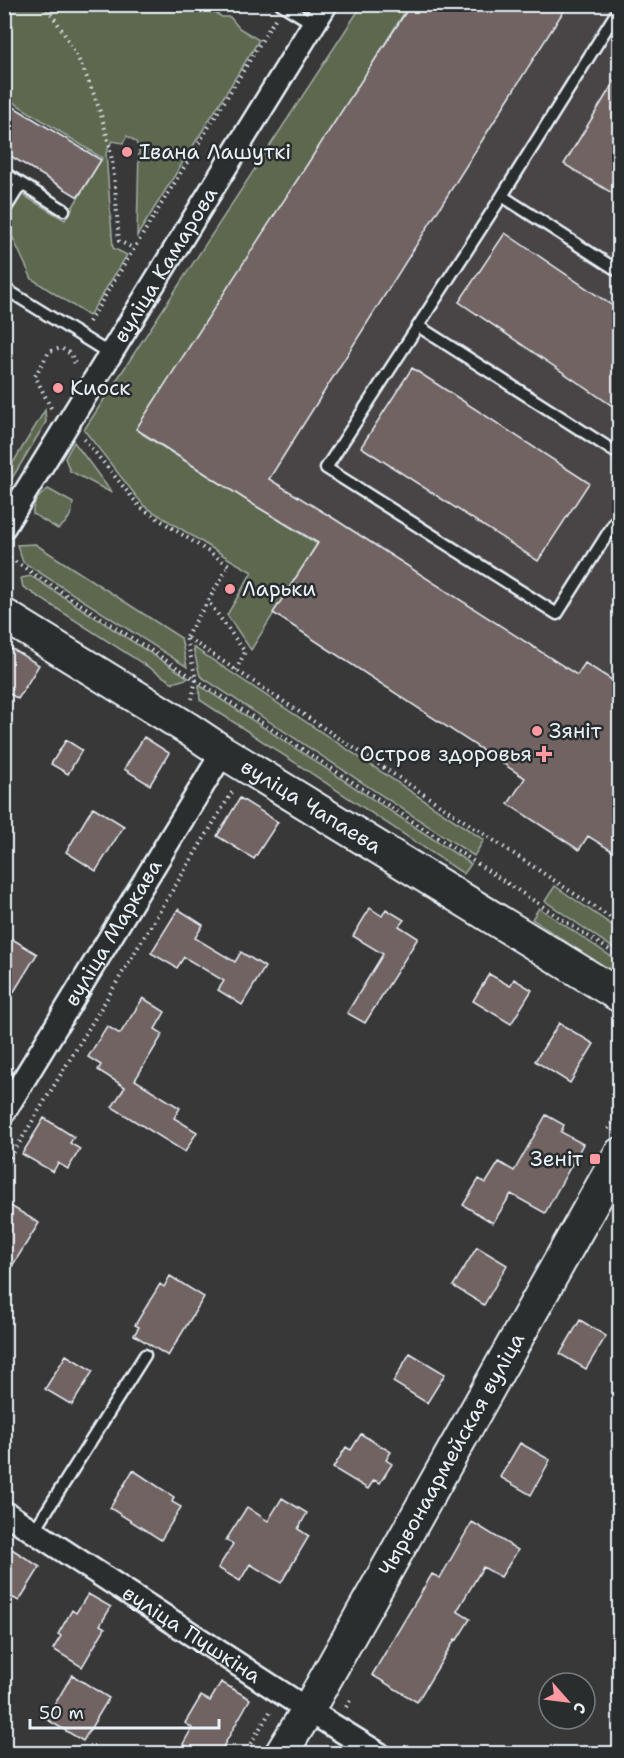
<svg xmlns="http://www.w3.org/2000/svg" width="624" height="1758" font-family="'Shantell Sans',sans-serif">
<rect width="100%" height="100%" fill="#383839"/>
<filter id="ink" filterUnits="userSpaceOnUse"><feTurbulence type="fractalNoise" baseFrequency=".0167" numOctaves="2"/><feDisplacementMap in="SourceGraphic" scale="12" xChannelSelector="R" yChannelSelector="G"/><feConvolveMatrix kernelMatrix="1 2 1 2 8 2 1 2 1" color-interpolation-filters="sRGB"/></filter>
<g filter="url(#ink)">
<path fill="#494546" d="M 365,5 L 619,5 L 619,856 L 589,836 L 579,850 L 512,804 L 524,778 L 273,613 L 305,564 L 94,430 Z"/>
<path fill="#5d674f" stroke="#a2aca4" stroke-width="1.5" d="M 5,5 L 202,5 L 222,17 L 230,17 L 239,28 L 259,40 L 137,236 L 139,149 L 136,142 L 127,136 L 123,143 L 112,141 L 106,153 L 113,248 L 127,255 L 89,316 L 32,279 L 5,221 L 4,214 L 18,192 L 65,220 L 102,158 L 5,97 Z
M 362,5 L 409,5 L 142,434 L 317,544 L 251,650 L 227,615 L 252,572 L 231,560 L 144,506 L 84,430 Z
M 45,410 L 46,422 L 5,490 L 5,476 Z
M 74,442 L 112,493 L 70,471 L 65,458 Z
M 48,489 L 73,503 C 72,515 68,522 58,529 L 33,514 C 32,502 39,496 48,489 Z
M 35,544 L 181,638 L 187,667 L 23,562 L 17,545 Z
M 31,576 L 189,678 L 173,683 L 23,587 L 21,578 Z
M 193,647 L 484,840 L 474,856 L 200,676 Z
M 199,685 L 471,864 L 464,874 L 200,700 Z
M 555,886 L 619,930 L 619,952 L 545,901 Z
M 539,908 L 619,962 L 619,977 L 532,919 Z"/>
<path fill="#726363" stroke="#e8f1f8" stroke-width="1.5" d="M 411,4 L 568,4 L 269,479 L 333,518 L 577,675 L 585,663 L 620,685 L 620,856 L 588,836 L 579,850 L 508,804 L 525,778 L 273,613 L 318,543 L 254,505 L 136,429 Z
M 620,72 L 620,198 L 564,164 Z
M 4,101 L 101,160 L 78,197 L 4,152 Z
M 505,233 L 620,311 L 620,411 L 459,302 Z
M 412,368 L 589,483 L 538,561 L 361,447 Z
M 4,644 L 39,665 L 18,699 L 4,690 Z
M 144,737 L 169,753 L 150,785 L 124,769 Z
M 66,740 L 82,750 L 68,774 L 51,764 Z
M 240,798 L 278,822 L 254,859 L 217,836 Z
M 93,807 L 124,826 L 96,871 L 66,852 Z
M 370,908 L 382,916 L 386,909 L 404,920 L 399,926 L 418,938 L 365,1023 L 347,1013 L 383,954 L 353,936 Z
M 178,909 L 203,925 L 195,938 L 235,962 L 241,952 L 265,967 L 242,1005 L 218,990 L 224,981 L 184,957 L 177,968 L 151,953 Z
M 4,934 L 37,954 L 4,1008 Z
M 489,974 L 510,986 L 514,979 L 532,990 L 511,1024 L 473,1001 Z
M 143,998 L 165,1012 L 155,1029 L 163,1034 L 135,1080 L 180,1108 L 174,1118 L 197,1132 L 185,1152 L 112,1107 L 125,1087 L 98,1070 L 101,1065 L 88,1057 L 107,1026 L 120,1034 Z
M 559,1023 L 594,1044 L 570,1083 L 535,1061 Z
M 546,1115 L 564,1125 L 561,1132 L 583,1144 L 545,1213 L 511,1194 L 493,1223 L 463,1205 L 479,1179 L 486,1183 L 499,1162 L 514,1171 Z
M 44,1118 L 74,1137 L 70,1143 L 80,1149 L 68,1169 L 58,1163 L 53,1172 L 22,1154 Z
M 4,1202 L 39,1223 L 4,1279 Z
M 477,1247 L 507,1265 L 484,1305 L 453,1286 Z
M 170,1276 L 204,1297 L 168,1356 L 134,1335 L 139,1327 L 135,1325 L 160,1284 L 164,1287 Z
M 580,1320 L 606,1336 L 586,1369 L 560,1354 Z
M 410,1353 L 445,1374 L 427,1403 L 393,1382 Z
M 66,1355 L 93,1371 L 72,1405 L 45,1389 Z
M 361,1434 L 391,1452 L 386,1460 L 392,1464 L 380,1483 L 374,1480 L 368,1489 L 333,1468 L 346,1447 L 351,1450 Z
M 520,1443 L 550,1460 L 531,1495 L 500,1477 Z
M 133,1470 L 174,1497 L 172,1502 L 181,1507 L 161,1540 L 110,1508 Z
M 282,1498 L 307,1513 L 298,1529 L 309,1536 L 281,1583 L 250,1564 L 240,1581 L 218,1568 L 233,1544 L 226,1540 L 247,1507 L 268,1521 Z
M 472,1522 L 518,1550 L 501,1577 L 483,1567 L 457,1611 L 470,1619 L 457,1640 L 455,1639 L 417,1702 L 372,1675 L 432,1574 L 440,1578 Z
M 4,1544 L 40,1567 L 19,1601 L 4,1593 Z
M 88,1594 L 111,1607 L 100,1625 L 105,1628 L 82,1667 L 53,1649 L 61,1636 L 58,1634 L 72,1610 L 76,1613 Z
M 72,1675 L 109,1698 L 83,1741 L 46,1719 Z
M 221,1682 L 250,1699 L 219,1754 L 199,1754 L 183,1744 L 192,1728 L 185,1723 L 201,1696 L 210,1701 Z"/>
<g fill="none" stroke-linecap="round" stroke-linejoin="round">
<defs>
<path id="service" d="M 281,4 L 314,24
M 620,7 L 502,196 L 620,272
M 4,173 L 64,210
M 502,196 L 418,326 L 620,455
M 4,211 L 21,184
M 4,288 L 110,354
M 418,326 L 326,468 L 557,614 L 620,514
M 34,1531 L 145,1355"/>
<g id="minor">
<path id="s1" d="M 4,527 L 326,4"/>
<path id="s2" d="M 4,1112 L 223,752"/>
<path id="s3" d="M 4,1512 L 308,1710 L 379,1754"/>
</g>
<g id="secondary">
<path id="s4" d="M 4,615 L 187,728 L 223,752 L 620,996"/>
<path id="s5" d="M 281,1754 L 308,1710 L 620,1154"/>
</g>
</defs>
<use href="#service" stroke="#e8f1f8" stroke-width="15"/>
<use href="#minor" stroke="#e8f1f8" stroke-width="27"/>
<use href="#secondary" stroke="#e8f1f8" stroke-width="36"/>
<path stroke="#e8f1f8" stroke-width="4" stroke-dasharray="1.5 4.5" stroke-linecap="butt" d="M 44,4 C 75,45 98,95 109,145 C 116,176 116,209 119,241 L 133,248
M 89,322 L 275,19
M 51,408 L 35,376 L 49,352 L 61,348 L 71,354 L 76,366
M 84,439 L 140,507 L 229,565 L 208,601 L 245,652 L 236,670
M 5,555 L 620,957
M 186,637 L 208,601
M 192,699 L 196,679 L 186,637 L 620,924
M 608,1129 L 620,1109
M 4,1168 L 234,789
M 346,1707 L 351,1699
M 244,1754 L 270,1712"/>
<use href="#service" stroke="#2a2d2e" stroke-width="10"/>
<use href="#minor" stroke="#2a2d2e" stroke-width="22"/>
<use href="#secondary" stroke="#2a2d2e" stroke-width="32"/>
</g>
</g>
<g fill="#ff9aa2" stroke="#2a2d2e" stroke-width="2">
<circle cx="127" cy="152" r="6"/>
<circle cx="58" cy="388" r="6"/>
<circle cx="230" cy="589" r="6"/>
<circle cx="537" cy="731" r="6"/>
<path d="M541 745h6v6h6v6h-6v6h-6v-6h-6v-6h6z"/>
<rect x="589" y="1153" width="12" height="12" rx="3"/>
</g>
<g text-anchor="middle" stroke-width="5" stroke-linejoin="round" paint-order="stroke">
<g font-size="21" fill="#e8f1f8" stroke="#2a2d2e" text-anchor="start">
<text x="139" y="159">Івана Лашуткі</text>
<text x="70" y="395">Киоск</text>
<text x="242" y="596">Ларьки</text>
<text x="549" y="738">Зяніт</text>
<text x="532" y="761" text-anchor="end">Остров здоровья</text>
<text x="583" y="1166" text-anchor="end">Зеніт</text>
</g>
<g font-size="21" fill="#e8f1f8" stroke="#2a2d2e">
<text dy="7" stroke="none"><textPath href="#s1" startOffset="308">вуліца Камарова</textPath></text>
<text dy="7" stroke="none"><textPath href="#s4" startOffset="362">вуліца Чапаева</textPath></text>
<text dy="7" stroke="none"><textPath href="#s2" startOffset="210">вуліца Маркава</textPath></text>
<text dy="7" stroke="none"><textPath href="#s5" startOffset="345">Чырвонаармейская вуліца</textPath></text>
<text dy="7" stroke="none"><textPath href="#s3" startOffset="224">вуліца Пушкіна</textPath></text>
</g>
</g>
<rect width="624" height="1758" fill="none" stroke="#2a2d2e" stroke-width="24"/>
<rect x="12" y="12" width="600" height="1734" fill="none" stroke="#e8f1f8" stroke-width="2" filter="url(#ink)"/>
<g transform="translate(567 1701) rotate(118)"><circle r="28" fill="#2a2d2e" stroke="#767b7f" stroke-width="1.5"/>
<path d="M0-4.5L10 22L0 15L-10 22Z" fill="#ff9aa2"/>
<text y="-9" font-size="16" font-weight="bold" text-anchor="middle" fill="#e8f1f8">С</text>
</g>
<path d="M30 1719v9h189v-9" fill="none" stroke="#e8f1f8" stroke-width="3"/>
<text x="39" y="1719" font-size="18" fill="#e8f1f8" stroke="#2a2d2e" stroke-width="4.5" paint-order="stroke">50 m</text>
</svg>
